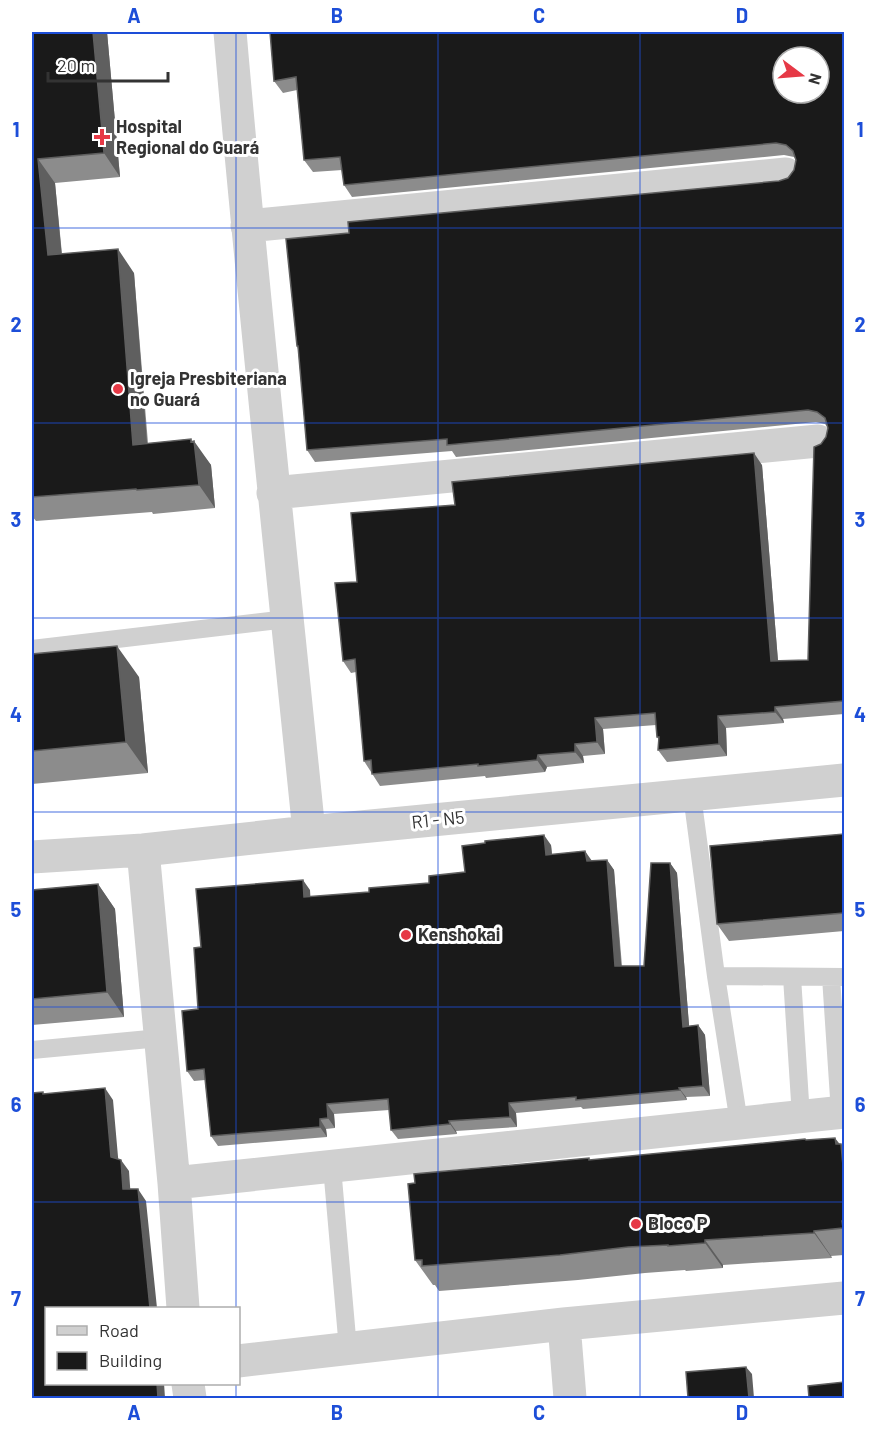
<svg xmlns="http://www.w3.org/2000/svg" width="876" height="1430" font-family="Barlow,sans-serif">
<rect width="100%" height="100%" fill="#fff"/>
<g fill="none" stroke-linecap="round" stroke-linejoin="round">
<path stroke="#d0d0d0" stroke-width="18" d="M 32,649 L 287,619
M 692,795 L 716,976
M 792,977 L 801,1117
M 831,977 L 840,1113
M 32,1050 L 160,1038
M 739,1123 L 716,976 L 844,977
M 332,1167 L 348,1349"/>
<path stroke="#d0d0d0" stroke-width="33" d="M 230,32 C 253,299 282,565 309,832
M 247,226 L 786,174
M 273,493 L 818,441
M 143,850 L 174,1183 L 183,1308
M 32,857 L 143,850 L 309,832 L 844,780
M 174,1183 L 844,1112
M 564,1324 L 570,1398
M 238,1361 L 564,1324 L 844,1298
M 188,1384 L 190,1398"/>
</g>
<path fill="#8c8c8c" d="M 32,32 L 107,32 L 120,177 L 55,183 L 62,254 L 134,273 L 148,443 L 192,441 L 211,465 L 215,508 L 153,514 L 152,512 L 36,521 L 32,516 Z
M 270,32 L 844,32 L 844,714 L 783,719 L 784,723 L 726,728 L 727,756 L 667,762 L 658,750 L 659,740 L 657,737 L 656,725 L 603,729 L 605,754 L 583,756 L 584,763 L 547,767 L 545,772 L 486,778 L 485,776 L 380,786 L 364,761 L 356,672 L 351,673 L 343,661 L 357,582 L 455,505 L 762,465 L 778,661 L 808,660 L 821,444 L 826,437 L 828,428 L 825,424 L 816,422 L 456,457 L 452,451 L 315,462 L 307,450 L 298,349 L 297,346 L 349,233 L 779,181 L 788,178 L 794,170 L 796,160 L 794,157 L 784,155 L 352,197 L 344,185 L 342,170 L 313,172 L 304,160 L 297,90 L 283,93 L 274,81 Z
M 32,654 L 139,677 L 148,773 L 32,784 Z
M 844,834 L 844,931 L 729,941 L 717,924 Z
M 551,845 L 552,854 L 592,861 L 607,860 L 614,870 L 622,966 L 644,966 L 670,863 L 677,873 L 689,1026 L 698,1025 L 705,1035 L 710,1096 L 686,1097 L 687,1100 L 583,1109 L 581,1107 L 516,1113 L 517,1127 L 456,1131 L 457,1134 L 398,1139 L 391,1130 L 389,1110 L 334,1114 L 335,1128 L 326,1129 L 327,1137 L 218,1146 L 211,1136 L 205,1080 L 194,1081 L 187,1071 L 198,1009 L 201,947 L 310,890 L 310,897 L 369,892 L 429,883 Z
M 98,884 L 115,909 L 124,1017 L 32,1025 L 32,890 Z
M 806,1140 L 841,1144 L 844,1148 L 844,1255 L 831,1256 L 832,1258 L 723,1265 L 723,1268 L 686,1271 L 685,1270 L 645,1273 L 578,1280 L 439,1291 L 435,1285 L 433,1285 L 415,1260 L 589,1158 L 590,1160 Z"/>
<path fill="#5f5f5f" d="M 93,32 L 107,32 L 120,177 L 104,153 Z
M 38,159 L 55,183 L 64,279 L 48,255 Z
M 118,249 L 134,273 L 149,468 L 133,445 Z
M 191,439 L 195,445 L 194,441 L 211,465 L 215,508 L 199,485 Z
M 754,453 L 762,465 L 779,673 L 771,661 Z
M 117,646 L 139,677 L 148,773 L 126,742 Z
M 775,707 L 783,719 L 784,723 L 775,712 Z
M 718,716 L 726,728 L 727,756 L 719,744 Z
M 595,718 L 603,729 L 605,754 L 597,742 Z
M 575,744 L 583,756 L 584,763 L 575,752 Z
M 538,755 L 547,767 L 545,772 L 537,760 Z
M 544,835 L 551,845 L 553,865 L 546,855 Z
M 585,851 L 592,861 L 587,861 Z
M 607,860 L 614,870 L 622,976 L 615,966 Z
M 670,863 L 677,873 L 690,1037 L 683,1027 Z
M 303,880 L 310,890 L 311,907 L 304,897 Z
M 98,884 L 115,909 L 124,1017 L 107,992 Z
M 698,1025 L 705,1035 L 710,1096 L 703,1086 Z
M 105,1088 L 113,1100 L 119,1168 L 111,1157 Z
M 679,1088 L 686,1097 L 687,1100 L 680,1090 Z
M 509,1103 L 516,1113 L 517,1127 L 510,1117 Z
M 327,1104 L 334,1114 L 335,1128 L 328,1118 Z
M 320,1119 L 326,1129 L 327,1137 L 320,1127 Z
M 449,1121 L 456,1131 L 457,1134 L 450,1124 Z
M 835,1138 L 842,1147 L 841,1144 L 844,1148 L 844,1177 L 836,1144 Z
M 121,1160 L 129,1171 L 131,1200 L 123,1189 Z
M 138,1189 L 146,1201 L 157,1308 L 150,1308 Z
M 814,1231 L 831,1256 L 832,1258 L 814,1233 Z
M 705,1240 L 723,1265 L 723,1268 L 705,1243 Z
M 746,1367 L 752,1374 L 754,1398 L 749,1398 Z
M 157,1383 L 164,1383 L 165,1398 L 158,1398 Z"/>
<path fill="#1a1a1a" stroke="#5f5f5f" stroke-width="1.5" fill-rule="evenodd" d="M 32,32 L 93,32 L 104,153 L 38,159 L 48,255 L 118,249 L 133,445 L 191,439 L 191,442 L 194,441 L 199,485 L 137,490 L 136,489 L 32,497 Z
M 270,32 L 844,32 L 844,701 L 775,707 L 775,712 L 718,716 L 719,744 L 658,750 L 659,737 L 657,737 L 655,713 L 595,718 L 597,742 L 575,744 L 575,752 L 538,755 L 537,760 L 478,766 L 478,764 L 372,774 L 371,760 L 364,761 L 355,659 L 343,661 L 335,583 L 357,582 L 351,513 L 455,505 L 452,482 L 754,453 L 771,661 L 808,660 L 814,447 L 821,444 L 826,437 L 828,428 L 825,418 L 817,412 L 808,410 L 447,445 L 447,439 L 307,450 L 298,346 L 297,346 L 286,239 L 349,233 L 348,222 L 779,181 L 788,178 L 794,170 L 796,160 L 793,151 L 786,145 L 776,143 L 344,185 L 340,157 L 304,160 L 296,77 L 274,81 ZM 783,57 L 819,57 L 819,93 L 783,93 Z
M 117,646 L 126,742 L 32,751 L 32,654 Z
M 844,834 L 844,913 L 717,924 L 710,846 Z
M 544,835 L 546,855 L 585,851 L 587,861 L 607,860 L 615,966 L 644,966 L 651,863 L 670,863 L 683,1027 L 698,1025 L 703,1086 L 679,1088 L 680,1090 L 576,1100 L 576,1097 L 509,1103 L 510,1117 L 449,1121 L 450,1124 L 391,1130 L 388,1099 L 327,1104 L 328,1118 L 320,1119 L 320,1127 L 211,1136 L 204,1069 L 187,1071 L 182,1011 L 198,1009 L 194,948 L 201,947 L 196,889 L 303,880 L 304,897 L 369,892 L 369,888 L 429,883 L 429,876 L 465,872 L 462,846 L 485,843 L 485,841 Z
M 98,884 L 107,992 L 32,999 L 32,890 Z
M 105,1088 L 111,1157 L 121,1160 L 123,1189 L 138,1189 L 150,1308 L 46,1308 L 46,1383 L 157,1383 L 158,1398 L 32,1398 L 32,1093 L 43,1092 L 43,1094 Z
M 835,1138 L 836,1144 L 841,1144 L 844,1177 L 844,1221 L 842,1221 L 843,1228 L 814,1231 L 814,1233 L 705,1240 L 705,1243 L 668,1246 L 668,1245 L 628,1247 L 560,1255 L 422,1266 L 422,1260 L 415,1260 L 408,1184 L 415,1183 L 414,1174 L 589,1158 L 589,1160 L 805,1139 L 806,1140 Z
M 746,1367 L 749,1398 L 688,1398 L 686,1372 Z
M 844,1382 L 844,1398 L 807,1398 L 809,1398 L 808,1386 Z"/>
<path fill="none" stroke="#1d4ed8" stroke-width="1.5" stroke-opacity="0.55" d="M 236,32 L 236,1308M 438,32 L 438,1398M 640,32 L 640,1398M 32,228 L 844,228M 32,423 L 844,423M 32,618 L 844,618M 32,812 L 844,812M 32,1007 L 844,1007M 32,1202 L 844,1202M 236,1384 L 236,1398"/>
<g fill="#e63946" stroke="#fff" stroke-width="2">
<path d="M99 128h6v6h6v6h-6v6h-6v-6h-6v-6h6z"/>
<circle cx="118" cy="389" r="6"/>
<circle cx="406" cy="935" r="6"/>
<circle cx="636" cy="1224" r="6"/>
</g>
<g text-anchor="middle" stroke-width="6" stroke-linejoin="round" paint-order="stroke">
<g font-size="18" font-weight="bold" fill="#333" stroke="#fff" text-anchor="start">
<text x="116" y="133">Hospital<tspan x="116" dy="21">Regional do Guará</tspan></text>
<text x="130" y="385">Igreja Presbiteriana<tspan x="130" dy="21">no Guará</tspan></text>
<text x="418" y="941">Kenshokai</text>
<text x="648" y="1230">Bloco P</text>
</g>
<g font-size="18" fill="#333" stroke="#fff">
<text transform="translate(438 820) rotate(-6)" y="6">R1 - N5</text>
</g>
</g>
<rect width="876" height="1430" fill="none" stroke="#ffffff" stroke-width="66"/>
<rect x="45" y="1307" width="195" height="78" fill="#ffffff" stroke="#adadad" stroke-width="1.5"/>
<rect x="57" y="1326" width="30" height="9" fill="#d0d0d0" stroke="#adadad" stroke-width="1.5"/>
<text x="99" y="1337" font-size="18" fill="#333333">Road</text>
<rect x="57" y="1352" width="30" height="18" fill="#1a1a1a" stroke="#adadad" stroke-width="1.5"/>
<text x="99" y="1367" font-size="18" fill="#333333">Building</text>
<g transform="translate(801 75) rotate(106)"><circle r="28" fill="#ffffff" stroke="#adadad" stroke-width="1.5"/>
<path d="M0-4.5L10 22L0 15L-10 22Z" fill="#e63946"/>
<text y="-9" font-size="16" font-weight="bold" text-anchor="middle" fill="#333333">N</text>
</g>
<path d="M48 72v9h120v-9" fill="none" stroke="#333333" stroke-width="3"/>
<text x="57" y="72" font-size="18" fill="#333333" stroke="#ffffff" stroke-width="4.5" paint-order="stroke">20 m</text>
<rect x="33" y="33" width="810" height="1364" fill="none" stroke="#1d4ed8" stroke-width="2"/>
<g font-size="20" text-anchor="middle" font-weight="bold" fill="#1d4ed8">
<text x="134" y="23">A</text>
<text x="337" y="23">B</text>
<text x="539" y="23">C</text>
<text x="742" y="23">D</text>
<text x="16" y="137">1</text>
<text x="860" y="137">1</text>
<text x="16" y="332">2</text>
<text x="860" y="332">2</text>
<text x="16" y="527">3</text>
<text x="860" y="527">3</text>
<text x="16" y="722">4</text>
<text x="860" y="722">4</text>
<text x="16" y="917">5</text>
<text x="860" y="917">5</text>
<text x="16" y="1112">6</text>
<text x="860" y="1112">6</text>
<text x="16" y="1306">7</text>
<text x="860" y="1306">7</text>
<text x="134" y="1420">A</text>
<text x="337" y="1420">B</text>
<text x="539" y="1420">C</text>
<text x="742" y="1420">D</text>
</g>
</svg>
